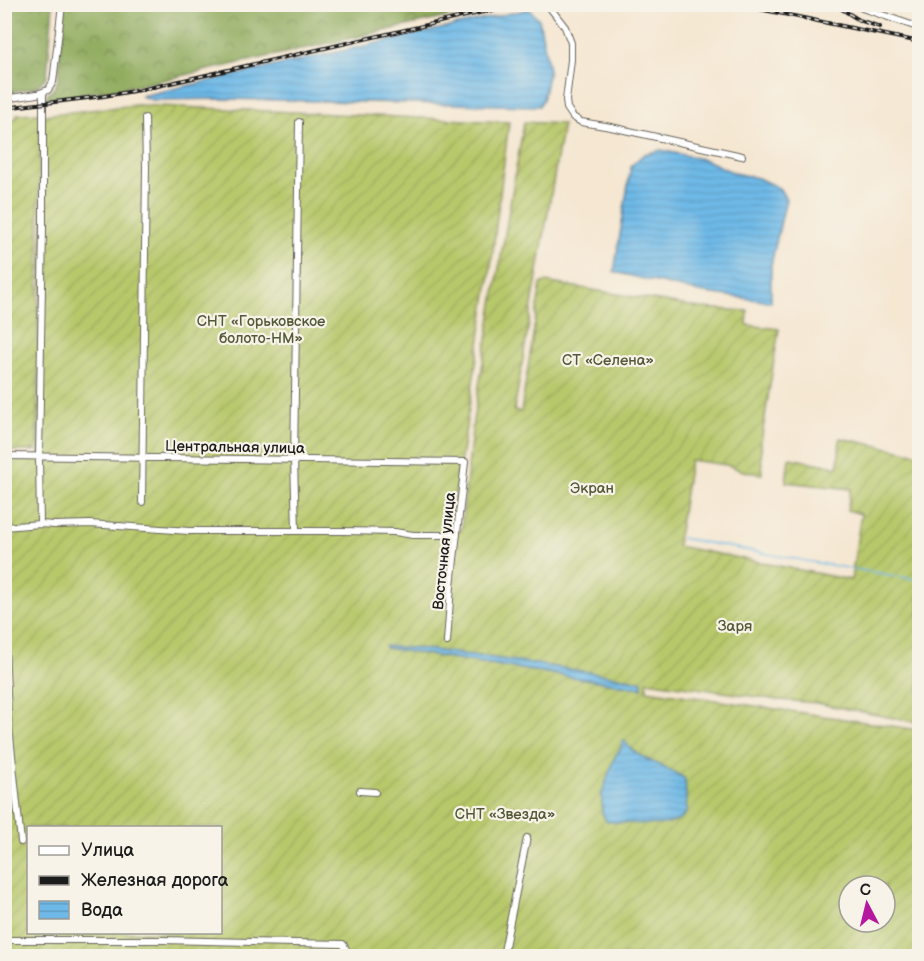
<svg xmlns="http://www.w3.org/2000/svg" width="924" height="961" font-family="'Balsamiq Sans',sans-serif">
<defs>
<pattern id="forest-crowns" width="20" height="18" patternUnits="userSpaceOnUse" patternTransform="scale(1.5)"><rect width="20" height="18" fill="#91ac5f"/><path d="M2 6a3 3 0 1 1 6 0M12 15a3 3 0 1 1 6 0" fill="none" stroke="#768b4e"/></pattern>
<pattern id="garden-furrows" width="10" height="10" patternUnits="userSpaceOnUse" patternTransform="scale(1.5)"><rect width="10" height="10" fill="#b7c86b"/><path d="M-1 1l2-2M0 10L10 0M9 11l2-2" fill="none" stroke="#9dab5c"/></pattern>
<pattern id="water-rules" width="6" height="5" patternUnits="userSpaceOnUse" patternTransform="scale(1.5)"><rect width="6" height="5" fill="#6eb9e7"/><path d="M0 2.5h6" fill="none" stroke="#5f9ec6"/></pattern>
</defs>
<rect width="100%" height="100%" fill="#f7f3e8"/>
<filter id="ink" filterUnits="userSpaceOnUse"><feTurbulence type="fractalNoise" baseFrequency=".0167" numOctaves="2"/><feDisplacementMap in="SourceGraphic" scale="12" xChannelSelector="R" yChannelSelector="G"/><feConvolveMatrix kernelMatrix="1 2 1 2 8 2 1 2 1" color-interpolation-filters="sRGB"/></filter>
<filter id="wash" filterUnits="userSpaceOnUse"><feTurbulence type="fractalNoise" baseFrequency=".008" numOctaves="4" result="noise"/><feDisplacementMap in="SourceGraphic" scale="24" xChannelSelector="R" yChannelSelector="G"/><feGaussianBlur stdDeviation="1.35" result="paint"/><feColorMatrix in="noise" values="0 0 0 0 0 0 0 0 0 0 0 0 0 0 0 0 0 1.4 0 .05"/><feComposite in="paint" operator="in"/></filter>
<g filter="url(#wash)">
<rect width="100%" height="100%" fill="#f5e7d2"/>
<path fill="url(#forest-crowns)" stroke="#56643e" stroke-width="1.5" d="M 5,4 L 53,5 L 47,76 L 37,87 L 5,93 Z
M 64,5 L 501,5 L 136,86 L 47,99 L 47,94 L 52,91 L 58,80 Z"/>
<path fill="url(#garden-furrows)" stroke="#6a7244" stroke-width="1.5" fill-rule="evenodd" d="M 137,105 L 509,122 L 490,274 L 450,529 L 461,531 L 473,421 L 524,122 L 563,124 L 514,411 L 521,412 L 541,284 L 545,282 L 701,308 L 748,311 L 747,325 L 779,329 L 761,442 L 762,474 L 743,471 L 727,465 L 690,460 L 677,546 L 851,580 L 861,514 L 847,510 L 851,489 L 786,482 L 789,458 L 838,467 L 840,438 L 919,454 L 919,723 L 816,703 L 779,700 L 647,681 L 647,690 L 919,730 L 919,956 L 5,956 L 4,457 L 39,458 L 44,115 ZM 28,828 L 220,828 L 220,932 L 28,932 ZM 849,886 L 885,886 L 885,922 L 849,922 Z
M 40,113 L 37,445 L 36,450 L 30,451 L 5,451 L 5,119 L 16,119 L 17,114 Z"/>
<path fill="url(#water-rules)" stroke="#456a82" stroke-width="1.5" d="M 529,9 L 539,19 L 549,70 L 543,100 L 539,106 L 225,99 L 152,100 L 141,96 Z
M 661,150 L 706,160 L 734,173 L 758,178 L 779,188 L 786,199 L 771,265 L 771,302 L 699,292 L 614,272 L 631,166 L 644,154 Z
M 385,646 L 424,649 L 487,657 L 589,672 L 642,681 L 642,688 L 385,648 Z
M 625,741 C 634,759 669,766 685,779 L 687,811 C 685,814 683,817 680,819 C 664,830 627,821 607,822 L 602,813 L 602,793 L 615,756 L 621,748 L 622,742 Z"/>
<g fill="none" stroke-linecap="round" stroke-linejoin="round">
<path stroke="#6eb9e7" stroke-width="1.5" d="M 681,538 L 817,563 L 920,580"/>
</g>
</g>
<g filter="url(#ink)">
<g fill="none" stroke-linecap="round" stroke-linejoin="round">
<defs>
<path id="minor" d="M 547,4 L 565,27 L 571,43 L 571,60 L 566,100 L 567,108 L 573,117 L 581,122 L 611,127 L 742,156
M 775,4 L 793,4
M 856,4 L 862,8 L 920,28
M 4,99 L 37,94 L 48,90 L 53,82 L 54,74 L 62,4
M 4,456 L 465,462 L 451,586 L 447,642
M 142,502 L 146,167 L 145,118
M 40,524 L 39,456 L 43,229 L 43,92
M 4,527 L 40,524 L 55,525 L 90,524 L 189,531 L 343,531 L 395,532 L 413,535 L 457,535
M 296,530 L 294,460 L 299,122
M 4,622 L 8,717 L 21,842
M 360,791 L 375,792
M 4,940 L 161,940 L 343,944 L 350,956
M 503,956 L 527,838"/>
</defs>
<use href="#minor" stroke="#68635c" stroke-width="8"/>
<use href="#minor" stroke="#fff" stroke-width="6"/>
<defs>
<path id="rail" d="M 735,4 L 920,42
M 834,4 L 859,20 L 880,27
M 4,108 L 104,96 L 140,90 L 519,4"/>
</defs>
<use href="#rail" stroke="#1c1c1c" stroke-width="4"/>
<use href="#rail" stroke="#f7f3e8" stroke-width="1.5" stroke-dasharray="4.5" stroke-linecap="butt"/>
</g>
</g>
<g text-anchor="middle" stroke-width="4.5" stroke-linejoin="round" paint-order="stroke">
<g font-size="15" fill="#525838" stroke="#f7f3e8">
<text x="261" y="326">СНТ «Горьковское<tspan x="261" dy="17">болото-НМ»</tspan></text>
<text x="608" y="365">СТ «Селена»</text>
<text x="592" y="493">Экран</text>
<text x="735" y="631">Заря</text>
<text x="505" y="819">СНТ «Звезда»</text>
</g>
<g font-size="15" fill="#1c1c1c" stroke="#f7f3e8">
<text transform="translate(235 447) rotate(1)" y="5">Центральная улица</text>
<text transform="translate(444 551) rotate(-84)" y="5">Восточная улица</text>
</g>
</g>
<rect width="924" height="961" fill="none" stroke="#f7f3e8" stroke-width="24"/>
<rect x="27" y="826" width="195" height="108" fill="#f7f3e8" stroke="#9f9d96" stroke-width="1.5"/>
<rect x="39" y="846" width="30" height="9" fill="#ffffff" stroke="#9f9d96" stroke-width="1.5"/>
<text x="81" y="856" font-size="18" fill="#1c1c1c">Улица</text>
<rect x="39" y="876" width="30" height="9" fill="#1c1c1c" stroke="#9f9d96" stroke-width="1.5"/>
<text x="81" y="886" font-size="18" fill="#1c1c1c">Железная дорога</text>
<rect x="39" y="901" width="30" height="18" fill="url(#water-rules)" stroke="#9f9d96" stroke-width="1.5"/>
<text x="81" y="916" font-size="18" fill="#1c1c1c">Вода</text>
<g transform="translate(867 904) rotate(353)"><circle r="28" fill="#f7f3e8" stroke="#9f9d96" stroke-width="1.5"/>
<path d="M0-4.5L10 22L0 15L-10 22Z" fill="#b5179e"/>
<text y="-9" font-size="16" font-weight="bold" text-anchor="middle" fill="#1c1c1c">С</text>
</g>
</svg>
